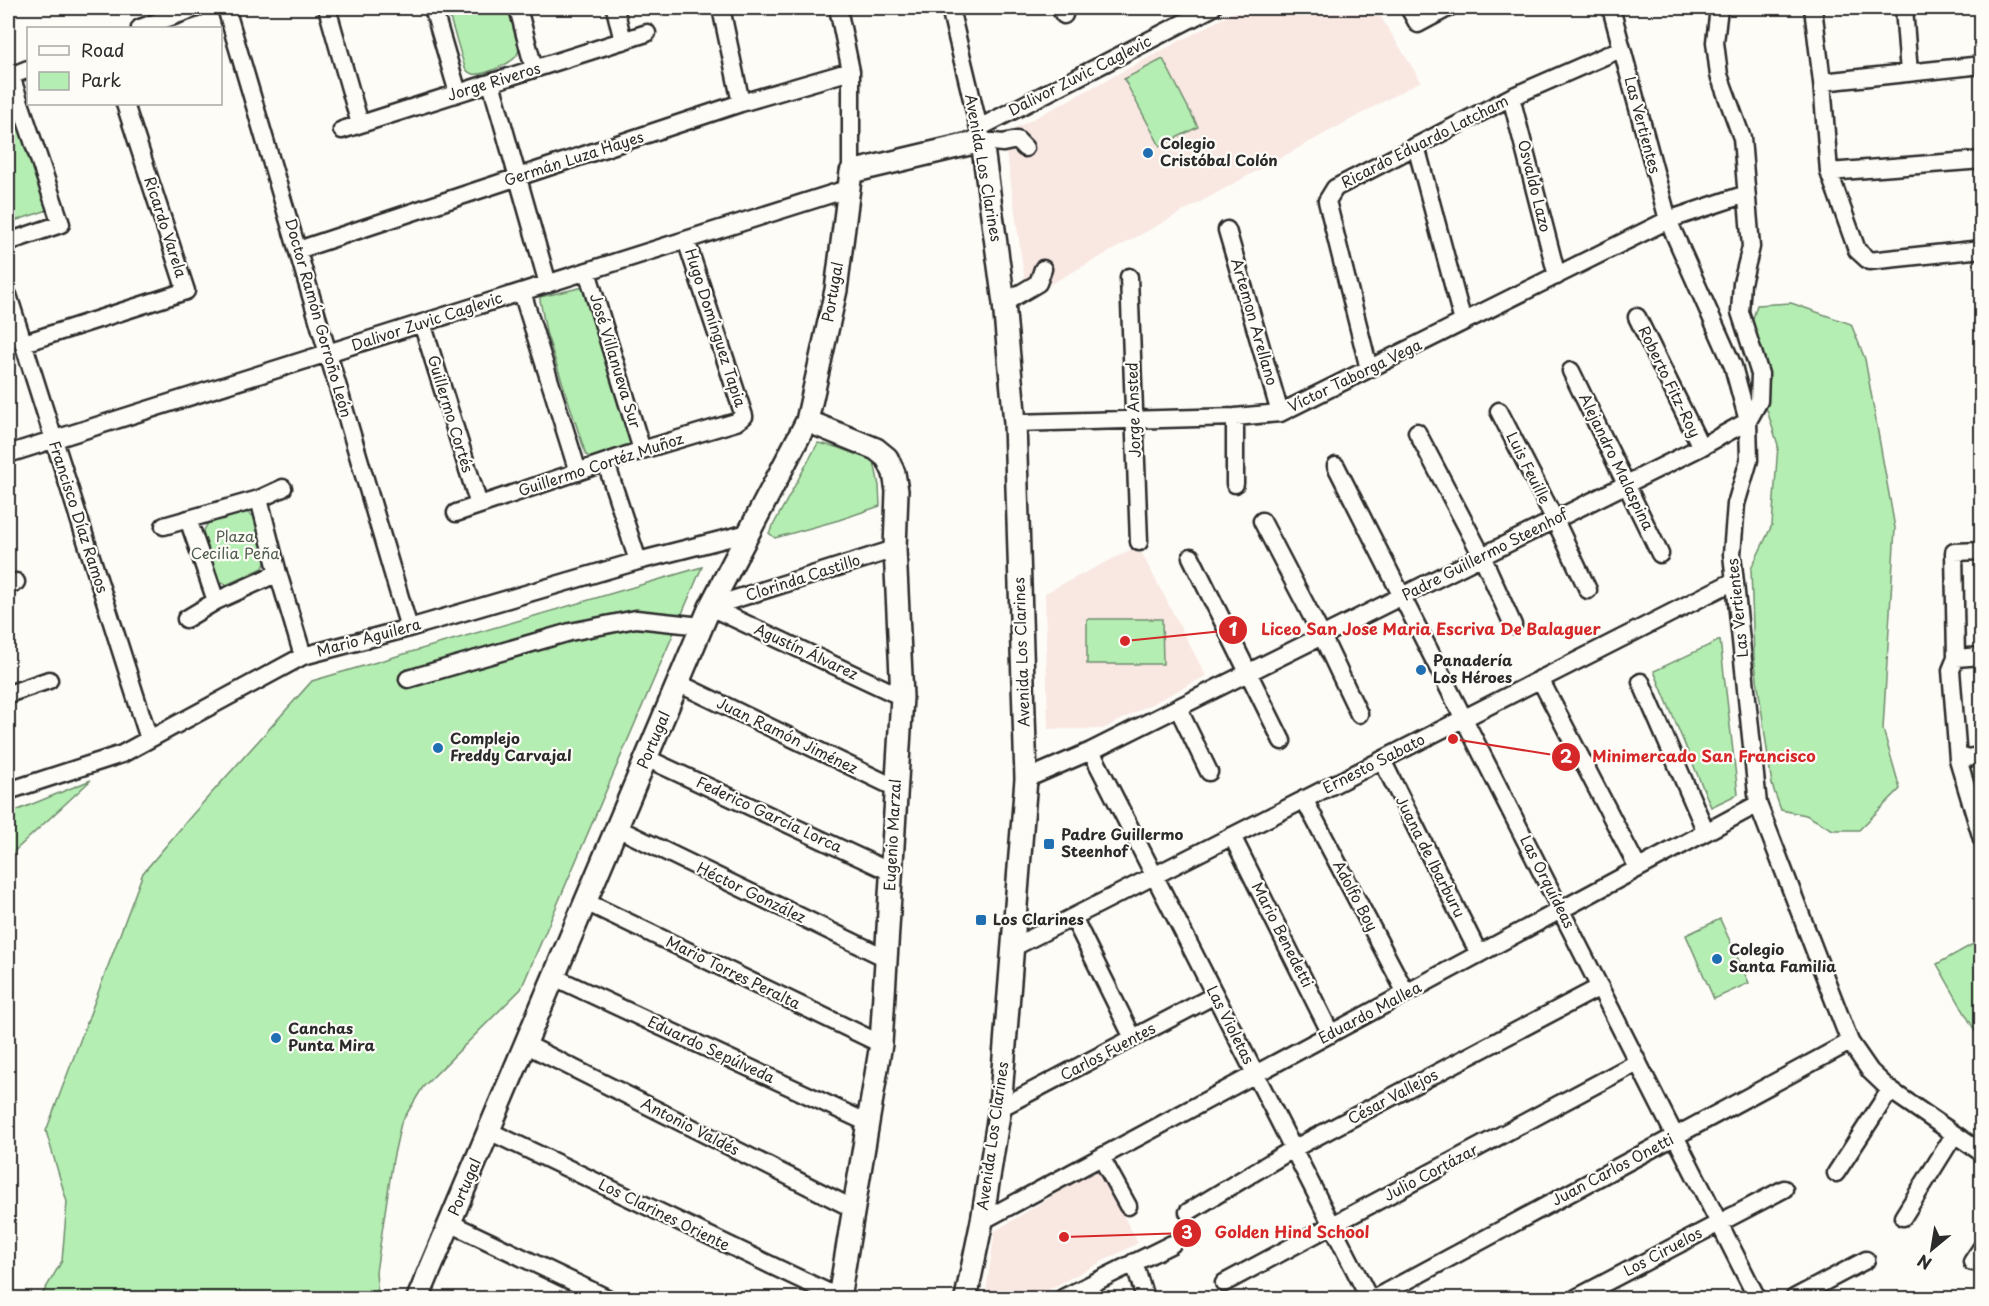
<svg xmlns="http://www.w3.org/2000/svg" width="1989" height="1306" font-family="'Playpen Sans',sans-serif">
<rect width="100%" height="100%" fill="#fdfcf7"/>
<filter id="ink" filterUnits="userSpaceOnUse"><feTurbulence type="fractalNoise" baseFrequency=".0167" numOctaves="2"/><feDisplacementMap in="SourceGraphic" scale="12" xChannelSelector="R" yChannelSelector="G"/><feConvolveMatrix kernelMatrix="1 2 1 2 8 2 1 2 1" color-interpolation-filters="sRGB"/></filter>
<g filter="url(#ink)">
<path fill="#f9e7e2" d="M 1242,8 L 1375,8 L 1421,81 L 1027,297 L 1008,162 L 1001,136 Z
M 1138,546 L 1206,676 L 1103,729 L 1048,729 L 1045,593 Z
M 1098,1168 L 1138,1243 L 1032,1298 L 985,1298 L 995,1231 Z"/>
<path fill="#b5eeb2" stroke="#708c6e" stroke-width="1.5" d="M 447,8 L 509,8 C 513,21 522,39 518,53 C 515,63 482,76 473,74 C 469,73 467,71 465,68 Z
M 1163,59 L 1198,127 L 1160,146 L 1124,79 Z
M 12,91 L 51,209 L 8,223 L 8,93 Z
M 584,287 L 633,441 L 630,446 L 591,458 L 586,455 L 546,332 L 540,300 L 540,297 Z
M 1791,303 L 1851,324 L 1865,359 L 1895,528 L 1883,729 L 1900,789 L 1859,830 L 1833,830 L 1806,815 L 1781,810 L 1772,785 L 1754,657 L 1751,569 L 1772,525 L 1778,445 L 1760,388 L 1748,335 L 1757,305 Z
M 818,443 L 836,447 L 874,461 L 879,486 L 880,506 L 839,520 L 775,538 L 769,533 Z
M 246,512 L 255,517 L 267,558 L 263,568 L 226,585 L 219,582 L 203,532 L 208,523 Z
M 702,567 L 521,989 L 423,1087 L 401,1123 L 393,1159 L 376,1272 L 378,1298 L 40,1298 L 62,1261 L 67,1202 L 46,1131 L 143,873 L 192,815 L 312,681 Z
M 1087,619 L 1162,619 L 1163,664 L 1087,664 Z
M 1720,640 L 1738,794 L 1711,807 L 1654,671 Z
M 91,780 L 8,857 L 8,814 Z
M 1720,919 L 1749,983 L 1714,999 L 1686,935 Z
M 1973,944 L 1981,959 L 1981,1027 L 1975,1031 L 1937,964 Z"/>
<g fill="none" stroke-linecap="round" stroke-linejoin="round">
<defs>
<path id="minor" d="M 226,8 L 409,628
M 327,8 L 360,124
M 433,8 L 458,93
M 518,8 L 534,69
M 615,8 L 623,41
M 721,8 L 741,103
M 838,8 L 851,71 L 851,172
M 950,8 L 982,141 L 1003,143 L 1017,140 L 1025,148
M 1060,8 L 1064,15
M 1409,8 L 1418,24 L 1448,8
M 1611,8 L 1668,220 L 1733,366 L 1748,421 L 1749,460 L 1736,504 L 1732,554 L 1758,804 L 1850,1042 L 1870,1071 L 1890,1090 L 1982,1153
M 1813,8 L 1822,82 L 1829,172 L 1857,250 L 1869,261 L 1982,249
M 1904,8 L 1909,73
M 140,28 L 196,8
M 8,77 L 28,69
M 1822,82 L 1982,65
M 491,83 L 548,284
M 1511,97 L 1557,276
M 979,128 L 1212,8
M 342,130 L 647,33
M 1416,146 L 1463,322
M 1829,172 L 1982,160
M 1227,230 L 1280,413
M 8,242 L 61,224 L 11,76
M 298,250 L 741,103 L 851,71
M 587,271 L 642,450
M 1129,277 L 1139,542
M 522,292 L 578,472
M 8,295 L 149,739
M 1004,303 L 1038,283 L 1043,269
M 1637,317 L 1701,447
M 422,323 L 479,505
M 24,343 L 186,291 L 125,104
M 1369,369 L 1327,201 L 1335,188 L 1511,97 L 1621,49
M 1571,371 L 1660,554
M 1499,411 L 1555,520 L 1588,590
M 1235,417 L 1235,484
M 1015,423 L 1235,417 L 1280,413 L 1668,220 L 1746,194
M 1417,432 L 1482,556 L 1513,625
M 8,454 L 847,189
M 606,463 L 638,561
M 1336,466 L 1757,1298
M 259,499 L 278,573 L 303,656
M 456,513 L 642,450 L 736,422 L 744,416 L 686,240
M 188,519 L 216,601
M 1262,521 L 1322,636 L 1359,714
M 164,526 L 259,499 L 283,488
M 1982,551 L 1954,552 L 1956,658 L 1951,670 L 1958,759 L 1982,839
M 1191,557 L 1282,741
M 8,585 L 16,582
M 710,607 L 902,697
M 710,607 L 895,549
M 186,619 L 216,601 L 278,573
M 1956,658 L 1982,656
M 408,679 L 570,632 L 636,619 L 702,626
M 1540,679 L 1638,868
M 1641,682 L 1706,832
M 678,683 L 896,788
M 8,694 L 49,680
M 1178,708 L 1209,772
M 1091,751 L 1369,1298
M 646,758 L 891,872
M 1958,759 L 1982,756
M 1382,760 L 1479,954
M 1026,779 L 1091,751 L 1701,447 L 1748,421 L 1759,401 L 1760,374 L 1740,312 L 1742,283 L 1751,247 L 1742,138 L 1719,75 L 1715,42 L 1719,8
M 8,791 L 122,754 L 303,656 L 409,628 L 638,561 L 748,533
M 1304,799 L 1406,993
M 617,828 L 886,958
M 1232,836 L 1331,1034
M 586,902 L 881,1044
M 1073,917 L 1133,1038
M 1014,947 L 1734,581
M 554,977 L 868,1123
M 525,1044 L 854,1209
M 1000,1108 L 1215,995
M 489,1131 L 840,1298
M 1101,1157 L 1128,1206
M 1836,1173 L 1890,1090
M 1188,1212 L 1293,1149 L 1600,987
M 1903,1217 L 1954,1135
M 982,1221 L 1758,804
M 450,1223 L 607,1298
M 1134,1262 L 1145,1298
M 1972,1262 L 1982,1247
M 1224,1283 L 1638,1062
M 1063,1298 L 1172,1244
M 1375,1298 L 1850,1042
M 1576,1298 L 1784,1189
M 1794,1298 L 1866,1260"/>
<path id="major" d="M 807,421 L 876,449 L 887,458 L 894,473 L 897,491 L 895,549 L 902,697 L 881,1044 L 839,1298
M 418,1298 L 710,607 L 807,421 L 836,290 L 851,172 L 982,141 L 1004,303 L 1015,423 L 1026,779 L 1000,1108 L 982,1221 L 966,1298"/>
</defs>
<use href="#minor" stroke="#2b2b2b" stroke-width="21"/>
<use href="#major" stroke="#2b2b2b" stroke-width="26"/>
<use href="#minor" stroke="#fdfcf7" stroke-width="16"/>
<use href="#major" stroke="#fdfcf7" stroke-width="21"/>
</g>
</g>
<g fill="#1f6fb2" stroke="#fdfcf7" stroke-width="2">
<circle cx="1148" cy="153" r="6"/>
<circle cx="1421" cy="670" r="6"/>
<circle cx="438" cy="748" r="6"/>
<rect x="1043" y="838" width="12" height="12" rx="3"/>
<rect x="975" y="914" width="12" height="12" rx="3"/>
<circle cx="1717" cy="959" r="6"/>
<circle cx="276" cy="1038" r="6"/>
</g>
<g text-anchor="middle" stroke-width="4.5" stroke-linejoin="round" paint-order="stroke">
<g font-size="15" fill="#2b2b2b" stroke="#fdfcf7">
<text transform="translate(1080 76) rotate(-27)" y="5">Dalivor Zuvic Caglevic</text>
<text transform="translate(494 82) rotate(-17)" y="5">Jorge Riveros</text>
<text transform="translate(1642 125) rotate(75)" y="5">Las Vertientes</text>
<text transform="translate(1425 142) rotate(-27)" y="5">Ricardo Eduardo Latcham</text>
<text transform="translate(574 159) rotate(-18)" y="5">Germán Luza Hayes</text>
<text transform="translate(983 168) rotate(80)" y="5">Avenida Los Clarines</text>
<text transform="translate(1534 186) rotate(76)" y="5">Osvaldo Lazo</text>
<text transform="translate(165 227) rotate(72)" y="5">Ricardo Varela</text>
<text transform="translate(833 292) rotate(-80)" y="5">Portugal</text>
<text transform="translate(318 318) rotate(74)" y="5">Doctor Ramón Gorroño León</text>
<text transform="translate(427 322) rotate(-18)" y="5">Dalivor Zuvic Caglevic</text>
<text transform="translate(1254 322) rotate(74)" y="5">Artemon Arellano</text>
<text transform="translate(715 328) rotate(72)" y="5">Hugo Domínguez Tapia</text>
<text transform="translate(615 361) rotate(73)" y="5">José Villanueva Sur</text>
<text transform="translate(1355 376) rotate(-26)" y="5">Víctor Taborga Vega</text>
<text transform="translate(1669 382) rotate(64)" y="5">Roberto Fitz-Roy</text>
<text transform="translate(1134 410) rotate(-92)" y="5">Jorge Ansted</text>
<text transform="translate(450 414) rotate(73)" y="5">Guillermo Cortés</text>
<text transform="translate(1616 462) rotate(64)" y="5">Alejandro Malaspina</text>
<text transform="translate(601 465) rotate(-18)" y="5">Guillermo Cortéz Muñoz</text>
<text transform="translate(1528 468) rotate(63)" y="5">Luis Feuille</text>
<text transform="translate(78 517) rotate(72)" y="5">Francisco Díaz Ramos</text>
<text transform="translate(1485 555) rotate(-27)" y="5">Padre Guillermo Steenhof</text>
<text transform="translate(803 578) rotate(-18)" y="5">Clorinda Castillo</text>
<text transform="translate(1738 608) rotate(-96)" y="5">Las Vertientes</text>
<text transform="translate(369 638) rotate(-15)" y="5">Mario Aguilera</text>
<text transform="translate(806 652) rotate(25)" y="5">Agustín Álvarez</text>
<text transform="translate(1022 652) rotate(-92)" y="5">Avenida Los Clarines</text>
<text transform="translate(787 736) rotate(26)" y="5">Juan Ramón Jiménez</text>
<text transform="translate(654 740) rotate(-67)" y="5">Portugal</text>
<text transform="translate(1374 764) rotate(-27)" y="5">Ernesto Sabato</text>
<text transform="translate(769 815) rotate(25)" y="5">Federico García Lorca</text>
<text transform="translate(893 835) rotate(-87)" y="5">Eugenio Marzal</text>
<text transform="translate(1430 857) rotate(63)" y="5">Juana de Ibarburu</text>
<text transform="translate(1547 882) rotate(63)" y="5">Las Orquídeas</text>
<text transform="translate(751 893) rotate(26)" y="5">Héctor González</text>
<text transform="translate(1355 896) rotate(62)" y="5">Adolfo Boy</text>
<text transform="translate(1282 935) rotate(63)" y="5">Mario Benedetti</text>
<text transform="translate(733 973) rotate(26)" y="5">Mario Torres Peralta</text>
<text transform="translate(1370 1013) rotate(-28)" y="5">Eduardo Mallea</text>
<text transform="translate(1230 1025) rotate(63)" y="5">Las Violetas</text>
<text transform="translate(711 1050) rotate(25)" y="5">Eduardo Sepúlveda</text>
<text transform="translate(1108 1052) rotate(-28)" y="5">Carlos Fuentes</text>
<text transform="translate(1393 1097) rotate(-28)" y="5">César Vallejos</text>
<text transform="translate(690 1127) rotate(27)" y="5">Antonio Valdés</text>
<text transform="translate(993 1136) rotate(-82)" y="5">Avenida Los Clarines</text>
<text transform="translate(1613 1170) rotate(-28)" y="5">Juan Carlos Onetti</text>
<text transform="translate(1431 1173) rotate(-28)" y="5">Julio Cortázar</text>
<text transform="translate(465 1187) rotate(-67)" y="5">Portugal</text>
<text transform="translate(664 1215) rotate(26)" y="5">Los Clarines Oriente</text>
<text transform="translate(1663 1252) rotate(-28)" y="5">Los Ciruelos</text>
</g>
<g font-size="15" font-weight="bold" fill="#2b2b2b" stroke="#fdfcf7" text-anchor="start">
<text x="1160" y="149">Colegio<tspan x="1160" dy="17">Cristóbal Colón</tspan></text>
<text x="1433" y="666">Panadería<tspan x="1433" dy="17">Los Héroes</tspan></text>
<text x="450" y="744">Complejo<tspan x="450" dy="17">Freddy Carvajal</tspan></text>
<text x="1061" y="840">Padre Guillermo<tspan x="1061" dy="17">Steenhof</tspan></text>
<text x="993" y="925">Los Clarines</text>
<text x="1729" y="955">Colegio<tspan x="1729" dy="17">Santa Familia</tspan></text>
<text x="288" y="1034">Canchas<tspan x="288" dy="17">Punta Mira</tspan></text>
</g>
<g font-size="15" fill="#4e5c4d" stroke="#fdfcf7">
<text x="235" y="542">Plaza<tspan x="235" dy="17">Cecilia Peña</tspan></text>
</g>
</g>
<path fill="none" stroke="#d62828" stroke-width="2" d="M1125 641L1233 630M1453 739L1566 757M1064 1237L1187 1233"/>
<g fill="#d62828" stroke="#fdfcf7" stroke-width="2">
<circle cx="1125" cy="641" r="6"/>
<circle cx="1453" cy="739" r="6"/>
<circle cx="1064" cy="1237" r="6"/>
<circle cx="1233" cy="630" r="15"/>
<circle cx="1566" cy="757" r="15"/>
<circle cx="1187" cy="1233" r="15"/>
</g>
<g font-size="18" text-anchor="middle" font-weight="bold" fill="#fff">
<text x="1233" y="636">1</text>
<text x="1566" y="763">2</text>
<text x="1187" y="1239">3</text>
</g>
<g font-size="16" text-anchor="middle" font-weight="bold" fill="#d62828" stroke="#fdfcf7" stroke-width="4.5" stroke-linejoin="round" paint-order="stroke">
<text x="1431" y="635">Liceo San Jose Maria Escriva De Balaguer</text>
<text x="1704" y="762">Minimercado San Francisco</text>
<text x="1292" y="1238">Golden Hind School</text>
</g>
<rect width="1989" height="1306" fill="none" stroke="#fdfcf7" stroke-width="30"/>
<rect x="15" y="15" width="1959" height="1276" fill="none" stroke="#2b2b2b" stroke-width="2" filter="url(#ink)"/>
<rect x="27" y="27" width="195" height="78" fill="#fdfcf7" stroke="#a9a8a5" stroke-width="1.5"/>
<rect x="39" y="46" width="30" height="9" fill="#fdfcf7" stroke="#a9a8a5" stroke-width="1.5"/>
<text x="81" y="57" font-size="18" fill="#2b2b2b">Road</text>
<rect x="39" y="72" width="30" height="18" fill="#b5eeb2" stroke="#a9a8a5" stroke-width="1.5"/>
<text x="81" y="87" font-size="18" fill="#2b2b2b">Park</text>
<g transform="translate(1932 1249) rotate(210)" stroke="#fdfcf7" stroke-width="4.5" paint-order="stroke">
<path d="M0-4.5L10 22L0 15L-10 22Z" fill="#2b2b2b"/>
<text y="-9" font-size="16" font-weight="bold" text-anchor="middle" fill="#2b2b2b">N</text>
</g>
</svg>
